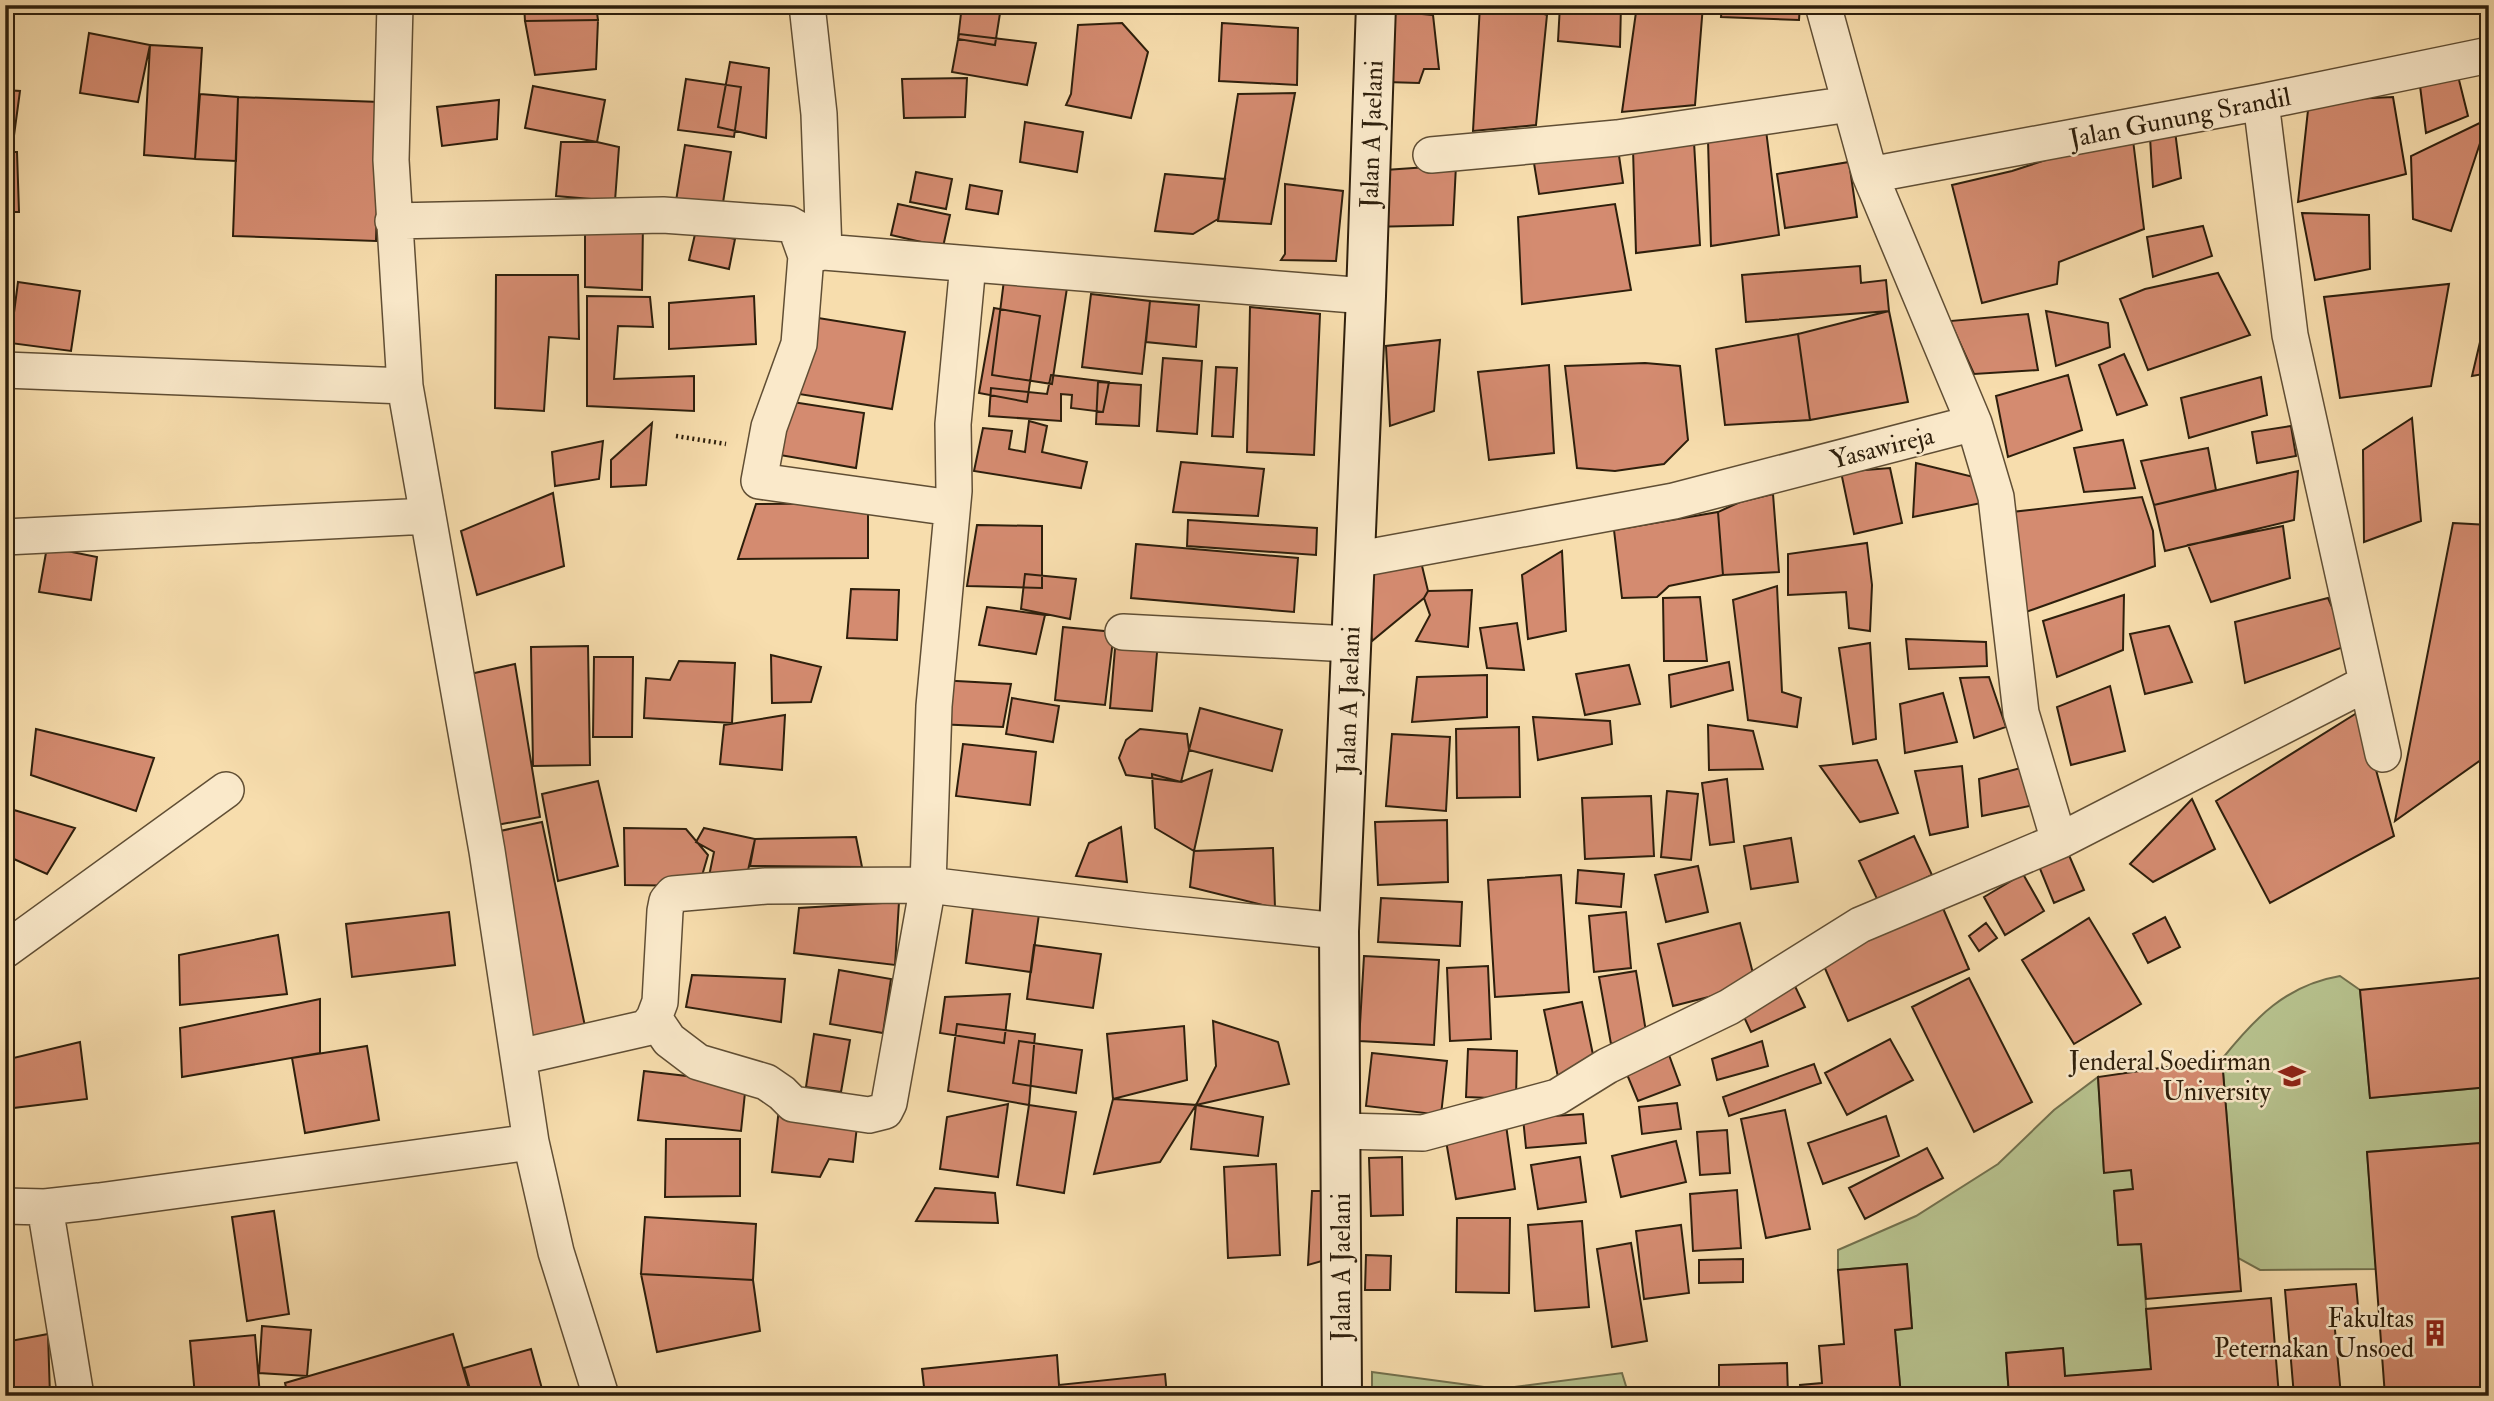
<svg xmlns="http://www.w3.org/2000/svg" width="2494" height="1401" font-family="'IM FELL Double Pica',serif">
<rect width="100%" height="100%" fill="#f7ddad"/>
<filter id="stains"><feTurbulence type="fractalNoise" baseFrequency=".00286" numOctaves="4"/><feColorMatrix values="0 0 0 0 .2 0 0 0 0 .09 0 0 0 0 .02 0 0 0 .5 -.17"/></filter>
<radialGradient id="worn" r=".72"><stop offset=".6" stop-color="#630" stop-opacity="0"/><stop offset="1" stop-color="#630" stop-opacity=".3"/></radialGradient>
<path fill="#b7c28e" stroke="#72704d" stroke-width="2" d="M 2340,976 L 2360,990 L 2370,1098 L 2489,1087 L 2489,1258 L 2480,1143 L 2367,1152 L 2376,1269 L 2260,1270 L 2238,1258 L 2222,1059 C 2255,1018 2286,985 2340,976 Z
M 2098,1077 L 2104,1172 L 2131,1170 L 2133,1189 L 2114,1191 L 2118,1245 L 2141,1244 L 2151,1369 L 2065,1376 L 2063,1348 L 2006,1353 L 2009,1396 L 1901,1396 L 1895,1330 L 1912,1328 L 1907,1264 L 1838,1270 L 1838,1250 L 1916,1216 L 1998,1164 L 2054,1110 Z
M 1372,1372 L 1499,1389 L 1622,1373 L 1629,1396 L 1372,1396 Z"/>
<path fill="#d48b70" stroke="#2e1f0c" stroke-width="2" d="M 524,5 L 596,5 L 598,20 L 525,21 Z
M 962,5 L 1001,7 L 995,45 L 958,39 Z
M 1480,5 L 1519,5 L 1547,15 L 1536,125 L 1473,131 Z
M 1560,5 L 1621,5 L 1620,47 L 1558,41 Z
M 1637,5 L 1703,5 L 1695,105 L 1622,112 Z
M 1722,5 L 1800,5 L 1799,20 L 1721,17 Z
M 1389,11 L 1433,15 L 1439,69 L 1424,69 L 1419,83 L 1386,82 Z
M 598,20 L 596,69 L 535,75 L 525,21 Z
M 1122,23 L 1148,52 L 1131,118 L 1066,105 L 1071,94 L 1078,25 Z
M 1222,23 L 1298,28 L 1297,85 L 1219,81 Z
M 89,33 L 150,45 L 138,102 L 80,93 Z
M 959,34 L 1036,43 L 1027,85 L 952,72 Z
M 150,45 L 202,48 L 195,159 L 144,155 Z
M 730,62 L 769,68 L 766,138 L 718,127 Z
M 2457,72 L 2468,116 L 2426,133 L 2419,78 Z
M 967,78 L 965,117 L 904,118 L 902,79 Z
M 686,79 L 741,87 L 734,137 L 678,130 Z
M 533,86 L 605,100 L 597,142 L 525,128 Z
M 5,90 L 20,91 L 13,143 L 5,142 Z
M 1295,93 L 1271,224 L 1218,221 L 1238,94 Z
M 200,94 L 238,97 L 236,161 L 195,159 Z
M 238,97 L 380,102 L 376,241 L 233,236 Z
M 2393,97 L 2406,174 L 2298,202 L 2309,101 Z
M 499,100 L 497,139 L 442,146 L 437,107 Z
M 2488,119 L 2451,231 L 2413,219 L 2411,156 Z
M 1025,122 L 1083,132 L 1077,172 L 1020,162 Z
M 1766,130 L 1779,235 L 1711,246 L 1708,140 Z
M 2175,131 L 2181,178 L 2153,187 L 2150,137 Z
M 2132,132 L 2144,229 L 2059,262 L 2057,284 L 1982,303 L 1952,185 L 2012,171 Z
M 561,142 L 597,142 L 619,147 L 615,201 L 556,196 Z
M 1617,142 L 1623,183 L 1539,194 L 1532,151 Z
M 1694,142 L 1700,245 L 1636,253 L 1633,149 Z
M 685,145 L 731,152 L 722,209 L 676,201 Z
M 5,152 L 17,152 L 19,212 L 5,212 Z
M 1849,162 L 1857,217 L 1785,228 L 1777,174 Z
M 1456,165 L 1453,225 L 1369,227 L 1371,171 Z
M 916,172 L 952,179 L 946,209 L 910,202 Z
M 1165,174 L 1225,179 L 1218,219 L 1193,234 L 1155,231 Z
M 1285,184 L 1343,191 L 1336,261 L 1281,260 L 1285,254 Z
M 970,185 L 1002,191 L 998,214 L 966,209 Z
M 898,204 L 950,215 L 943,247 L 891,235 Z
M 1615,204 L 1631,290 L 1522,304 L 1518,217 Z
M 2302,213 L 2369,215 L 2370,269 L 2315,280 Z
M 585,224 L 643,224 L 642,290 L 585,287 Z
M 2203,226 L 2212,256 L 2153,277 L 2147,237 Z
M 696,230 L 735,239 L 729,269 L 689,260 Z
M 1860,266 L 1861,283 L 1886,280 L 1889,311 L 1746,322 L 1742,275 Z
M 2218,273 L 2250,335 L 2148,370 L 2120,299 L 2145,289 Z
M 496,275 L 578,275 L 579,339 L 549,337 L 544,411 L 495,408 Z
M 1004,280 L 1067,288 L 1052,384 L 992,375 Z
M 18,282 L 80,291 L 71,351 L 10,343 Z
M 2449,284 L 2431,386 L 2340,398 L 2324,297 Z
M 1091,294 L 1150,301 L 1142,374 L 1082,367 Z
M 587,296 L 650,297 L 653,327 L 618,326 L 614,379 L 694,376 L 694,411 L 587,406 Z
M 754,296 L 756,344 L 669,349 L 669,303 Z
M 1150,301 L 1199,305 L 1196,347 L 1146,342 Z
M 2489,304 L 2489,373 L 2472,376 Z
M 1250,307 L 1320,314 L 1314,455 L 1247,452 Z
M 994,308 L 1040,316 L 1027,402 L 979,393 Z
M 1889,311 L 1908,402 L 1810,420 L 1798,334 Z
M 2046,311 L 2108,323 L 2110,347 L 2056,366 Z
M 2028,314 L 2038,370 L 1974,374 L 1950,321 Z
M 812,317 L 905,332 L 892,409 L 799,394 Z
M 1798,334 L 1810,420 L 1725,425 L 1716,349 Z
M 1440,340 L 1434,411 L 1390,426 L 1386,346 Z
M 2124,354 L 2147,405 L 2117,415 L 2099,365 Z
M 1163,358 L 1202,361 L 1197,434 L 1157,431 Z
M 1645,363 L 1680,366 L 1688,440 L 1664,464 L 1615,471 L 1577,468 L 1565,366 Z
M 1549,365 L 1554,453 L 1489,460 L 1478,372 Z
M 1216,367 L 1237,368 L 1233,437 L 1212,436 Z
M 1051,375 L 1109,382 L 1103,412 L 1071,408 L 1072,395 L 1061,394 L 1061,421 L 989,416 L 991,388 L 1047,394 Z
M 2068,375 L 2082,430 L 2008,457 L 1996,396 Z
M 2261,377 L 2267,415 L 2189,438 L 2181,398 Z
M 1098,382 L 1141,385 L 1139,426 L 1096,424 Z
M 786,401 L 864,413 L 856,468 L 774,454 Z
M 2412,418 L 2421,521 L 2364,542 L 2363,450 Z
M 1029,421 L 1047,426 L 1042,452 L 1087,462 L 1081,488 L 974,471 L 983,428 L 1012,431 L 1009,449 L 1025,452 Z
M 652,423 L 646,485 L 611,487 L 611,460 Z
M 2291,426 L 2296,456 L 2257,463 L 2252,432 Z
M 2123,440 L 2135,488 L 2084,492 L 2074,448 Z
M 603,441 L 599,479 L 555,486 L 552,452 Z
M 2208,448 L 2216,490 L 2154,505 L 2141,461 Z
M 1181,462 L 1264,469 L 1258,516 L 1173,512 Z
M 1916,463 L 1982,479 L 1986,502 L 1913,517 Z
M 1890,468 L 1902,523 L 1854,534 L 1841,472 Z
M 2298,471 L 2294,520 L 2165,551 L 2154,505 Z
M 553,493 L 564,566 L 477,595 L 461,531 Z
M 1773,494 L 1779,572 L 1723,575 L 1718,512 L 1740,502 Z
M 2142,497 L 2153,531 L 2155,566 L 2026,612 L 2012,512 Z
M 868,503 L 868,558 L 738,559 L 756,504 Z
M 1718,512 L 1723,575 L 1669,586 L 1657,597 L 1622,598 L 1614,530 Z
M 1188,520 L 1317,528 L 1316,555 L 1187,546 Z
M 2453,523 L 2489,525 L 2489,751 L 2485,757 L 2395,821 Z
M 977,525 L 1042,526 L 1042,588 L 967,586 Z
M 2283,526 L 2290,578 L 2211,602 L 2188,545 Z
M 1867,543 L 1872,585 L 1870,631 L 1849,628 L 1846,592 L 1788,595 L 1788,554 Z
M 1136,544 L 1298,558 L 1294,612 L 1131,598 Z
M 47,547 L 97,557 L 91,600 L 39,592 Z
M 1418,549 L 1428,591 L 1424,598 L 1372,641 L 1362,562 Z
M 1562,551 L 1566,631 L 1528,639 L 1522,575 Z
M 1025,574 L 1076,579 L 1070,619 L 1021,609 Z
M 1777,586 L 1782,692 L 1801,698 L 1797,727 L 1748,720 L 1733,600 Z
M 851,589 L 899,590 L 897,640 L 847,638 Z
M 1472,590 L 1468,647 L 1416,641 L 1430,615 L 1424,598 L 1428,591 Z
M 2124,595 L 2123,650 L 2057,677 L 2043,621 Z
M 1700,597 L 1707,661 L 1664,661 L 1663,598 Z
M 2328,598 L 2349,645 L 2245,683 L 2235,622 Z
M 987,607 L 1045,615 L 1036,654 L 979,645 Z
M 1517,623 L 1524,670 L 1487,668 L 1480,628 Z
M 2169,626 L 2192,682 L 2145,694 L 2130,634 Z
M 1063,627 L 1114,632 L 1105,705 L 1055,700 Z
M 1116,637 L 1158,641 L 1152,711 L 1110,708 Z
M 1906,639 L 1986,642 L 1987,666 L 1909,669 Z
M 1870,643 L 1876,739 L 1853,744 L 1839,648 Z
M 588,646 L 590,765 L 533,766 L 531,647 Z
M 771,655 L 821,667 L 811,702 L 772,703 Z
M 594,657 L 633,657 L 632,737 L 593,737 Z
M 679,661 L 735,663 L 732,723 L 644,718 L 646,678 L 670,680 Z
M 1729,662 L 1733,690 L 1671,707 L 1669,675 Z
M 515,664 L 540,817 L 486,827 L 461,676 Z
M 1629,665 L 1640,704 L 1585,715 L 1576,674 Z
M 1487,675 L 1487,717 L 1412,722 L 1417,677 Z
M 1989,677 L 2006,727 L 1974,738 L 1960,678 Z
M 938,680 L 1011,684 L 1003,727 L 936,724 Z
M 2110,686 L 2125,751 L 2071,765 L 2057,707 Z
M 1943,693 L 1957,742 L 1905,753 L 1900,704 Z
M 1012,698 L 1059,706 L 1053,742 L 1006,734 Z
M 1200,708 L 1282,730 L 1272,771 L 1189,750 Z
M 2360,711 L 2394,836 L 2270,903 L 2216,801 Z
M 785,715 L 782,770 L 720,764 L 724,725 Z
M 1533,717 L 1610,721 L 1612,744 L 1538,760 Z
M 1708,725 L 1753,731 L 1763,769 L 1709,770 Z
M 1519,727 L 1520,797 L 1457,798 L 1456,729 Z
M 36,729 L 154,758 L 136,811 L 31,775 Z
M 1140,729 L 1187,734 L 1189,750 L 1181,782 L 1126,775 L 1119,758 L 1126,740 Z
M 1392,734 L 1450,737 L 1446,811 L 1386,806 Z
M 963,744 L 1036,752 L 1030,805 L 956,796 Z
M 1877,760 L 1898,813 L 1860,822 L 1820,766 Z
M 2032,765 L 2044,803 L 1982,816 L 1979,779 Z
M 1962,766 L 1968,827 L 1930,835 L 1915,771 Z
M 1212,770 L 1194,851 L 1155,828 L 1152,774 L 1181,782 Z
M 1727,779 L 1734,842 L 1710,845 L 1702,783 Z
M 598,781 L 618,866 L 558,881 L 542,794 Z
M 1667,791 L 1698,794 L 1691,860 L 1661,857 Z
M 1651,796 L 1654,856 L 1585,859 L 1582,798 Z
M 2192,799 L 2215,849 L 2153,882 L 2130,864 Z
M 14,810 L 75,828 L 47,874 L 5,855 L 5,837 Z
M 1447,820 L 1448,882 L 1378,885 L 1375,822 Z
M 542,822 L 586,1031 L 531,1043 L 486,834 Z
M 1121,827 L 1127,882 L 1076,876 L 1089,843 Z
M 624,828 L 686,829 L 708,855 L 699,886 L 625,885 Z
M 704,828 L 755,839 L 745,884 L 709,876 L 714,852 L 696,842 Z
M 1914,836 L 1932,875 L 1878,901 L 1859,861 Z
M 856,837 L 862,867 L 750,866 L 755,839 Z
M 1791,838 L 1798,882 L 1751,889 L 1744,846 Z
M 2065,846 L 2084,890 L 2054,903 L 2036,859 Z
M 1273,848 L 1275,908 L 1190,887 L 1194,851 Z
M 1698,866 L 1708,912 L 1666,922 L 1655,875 Z
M 1578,870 L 1624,874 L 1621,907 L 1576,903 Z
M 2023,874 L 2044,911 L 2005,935 L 1984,897 Z
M 1561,875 L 1569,992 L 1495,997 L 1488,880 Z
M 1381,898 L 1462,902 L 1460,946 L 1378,942 Z
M 899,902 L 895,965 L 794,953 L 799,908 Z
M 1942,906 L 1969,969 L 1848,1021 L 1820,957 Z
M 973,907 L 1039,914 L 1031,972 L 966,963 Z
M 449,912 L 455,965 L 352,977 L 346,924 Z
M 1626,912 L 1631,968 L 1594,972 L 1589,916 Z
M 2165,917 L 2180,947 L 2148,963 L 2133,934 Z
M 2089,918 L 2141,1004 L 2074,1044 L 2022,960 Z
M 1740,923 L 1756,985 L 1673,1006 L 1658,944 Z
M 1986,923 L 1997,938 L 1979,951 L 1969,936 Z
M 278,935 L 287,994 L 180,1005 L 179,955 Z
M 1034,945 L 1101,954 L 1093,1008 L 1027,999 Z
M 1364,956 L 1439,960 L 1434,1045 L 1359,1041 Z
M 1488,966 L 1491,1039 L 1450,1041 L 1447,968 Z
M 839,970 L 891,979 L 883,1033 L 830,1024 Z
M 1636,971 L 1647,1038 L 1611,1044 L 1599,977 Z
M 692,975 L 785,979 L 781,1022 L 686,1007 Z
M 2489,977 L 2489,1087 L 2370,1098 L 2360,990 Z
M 1969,978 L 2032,1102 L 1974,1132 L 1912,1007 Z
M 1792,980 L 1805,1007 L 1751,1032 L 1738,1004 Z
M 1010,994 L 1004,1043 L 940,1033 L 945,997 Z
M 320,999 L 320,1053 L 182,1077 L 180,1028 Z
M 1582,1002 L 1596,1069 L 1558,1077 L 1544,1010 Z
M 1213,1021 L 1278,1042 L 1289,1084 L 1196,1105 L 1216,1066 Z
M 957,1024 L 1035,1034 L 1029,1105 L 948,1091 Z
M 1184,1026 L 1187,1080 L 1113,1099 L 1107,1034 Z
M 814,1034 L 850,1040 L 841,1092 L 806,1087 Z
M 1890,1039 L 1913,1080 L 1847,1115 L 1825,1073 Z
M 1019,1041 L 1082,1050 L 1076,1093 L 1013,1083 Z
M 1762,1041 L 1768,1066 L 1717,1080 L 1712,1059 Z
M 80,1042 L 87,1099 L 5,1109 L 5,1060 Z
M 367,1046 L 379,1120 L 305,1133 L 292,1058 Z
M 1468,1049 L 1517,1051 L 1516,1099 L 1466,1097 Z
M 1372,1053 L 1447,1061 L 1441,1115 L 1366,1106 Z
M 1669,1055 L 1680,1085 L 1638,1101 L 1626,1072 Z
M 2222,1059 L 2241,1291 L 2146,1299 L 2141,1244 L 2118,1245 L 2114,1191 L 2133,1189 L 2131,1170 L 2104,1173 L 2098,1077 Z
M 1814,1064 L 1821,1083 L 1729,1116 L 1723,1097 Z
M 644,1071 L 746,1083 L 741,1131 L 638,1120 Z
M 1113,1099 L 1196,1105 L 1160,1162 L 1094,1174 Z
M 1677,1103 L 1681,1129 L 1642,1134 L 1639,1107 Z
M 1008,1104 L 998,1177 L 940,1169 L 947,1117 Z
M 1029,1105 L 1076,1112 L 1064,1193 L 1017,1185 Z
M 1196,1105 L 1263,1117 L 1258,1156 L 1191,1149 Z
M 779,1108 L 858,1117 L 853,1162 L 829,1159 L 820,1177 L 772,1172 Z
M 1785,1110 L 1810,1229 L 1766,1238 L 1741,1119 Z
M 1583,1114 L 1586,1143 L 1526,1148 L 1523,1118 Z
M 1886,1116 L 1899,1156 L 1823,1184 L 1808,1143 Z
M 1506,1125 L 1515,1189 L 1456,1199 L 1445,1135 Z
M 1727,1130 L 1730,1173 L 1700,1175 L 1697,1132 Z
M 666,1139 L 740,1139 L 740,1196 L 665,1197 Z
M 1676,1141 L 1686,1182 L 1621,1197 L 1612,1156 Z
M 2480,1143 L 2489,1258 L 2489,1396 L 2385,1396 L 2367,1152 Z
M 1927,1148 L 1943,1178 L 1865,1219 L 1849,1188 Z
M 1402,1157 L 1403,1215 L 1371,1216 L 1369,1158 Z
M 1580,1157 L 1586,1202 L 1538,1209 L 1531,1165 Z
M 1276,1164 L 1280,1255 L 1228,1258 L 1224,1167 Z
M 935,1188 L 995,1193 L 998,1223 L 916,1221 Z
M 1737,1190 L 1741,1248 L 1693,1251 L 1690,1194 Z
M 1312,1191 L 1332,1191 L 1329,1259 L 1308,1265 Z
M 274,1211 L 289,1314 L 247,1321 L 232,1217 Z
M 645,1217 L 756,1224 L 753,1280 L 641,1274 Z
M 1457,1218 L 1510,1218 L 1509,1293 L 1456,1292 Z
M 1582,1221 L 1589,1307 L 1535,1311 L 1528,1225 Z
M 1681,1225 L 1689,1293 L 1644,1299 L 1636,1231 Z
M 1631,1243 L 1647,1341 L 1612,1347 L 1597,1249 Z
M 1366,1255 L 1391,1256 L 1390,1290 L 1365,1290 Z
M 1743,1259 L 1743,1282 L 1699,1283 L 1699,1260 Z
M 1907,1264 L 1912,1328 L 1895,1330 L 1901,1396 L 1801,1396 L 1800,1385 L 1822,1383 L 1819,1346 L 1844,1344 L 1838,1270 Z
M 641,1274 L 753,1280 L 760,1331 L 657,1352 Z
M 2356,1284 L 2359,1317 L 2334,1319 L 2341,1396 L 2294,1396 L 2285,1290 Z
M 2271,1298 L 2279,1396 L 2009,1396 L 2006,1353 L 2063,1348 L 2065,1376 L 2151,1369 L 2146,1309 Z
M 262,1326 L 311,1330 L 307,1376 L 259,1373 Z
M 48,1334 L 50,1396 L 5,1396 L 5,1342 Z
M 453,1334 L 471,1396 L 288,1396 L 285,1383 Z
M 255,1335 L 260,1396 L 195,1396 L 190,1341 Z
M 531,1349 L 544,1396 L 472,1396 L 464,1368 Z
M 1057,1355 L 1059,1385 L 1165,1374 L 1167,1396 L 925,1396 L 922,1369 Z
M 1787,1363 L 1788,1396 L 1719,1396 L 1719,1365 Z"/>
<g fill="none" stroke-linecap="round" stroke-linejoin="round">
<defs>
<path id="street" d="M 395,5 L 391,160 L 405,386 L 487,851 L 531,1142 L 556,1252 L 601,1396
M 807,5 L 819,114 L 824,252
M 2261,102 L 2290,335 L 2383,754
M 1431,155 L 1617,138 L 1850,104
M 1870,175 L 2261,102 L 2489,55
M 393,221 L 663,215 L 789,224 L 796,228 L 806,256
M 5,370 L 405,386
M 952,508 L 759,481 L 769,427 L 799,344 L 806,256 L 824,252 L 1366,296
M 5,537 L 428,516
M 1354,560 L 1674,501 L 1974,423 L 1870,175 L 1823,5
M 1123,632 L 1350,644
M 2059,841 L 2367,683
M 5,950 L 226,790
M 654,1018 L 669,1040 L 698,1062 L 766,1082 L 782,1093 L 793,1104 L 869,1115 L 885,1111 L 889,1103 L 928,885 L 934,706 L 954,491 L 953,424 L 968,264
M 519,1057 L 646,1028 L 654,1018 L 660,1002 L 665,911 L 667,901 L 673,894 L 766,886 L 928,885 L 1145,911 L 1339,931
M 1341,1131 L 1423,1133 L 1557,1097 L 1607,1066 L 1729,1007 L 1860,925 L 2059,841 L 2021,713 L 1996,497 L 1974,423
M 5,1206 L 45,1207 L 99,1201 L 531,1142
M 45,1207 L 76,1396"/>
<path id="secondary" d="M 1342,1396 L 1339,931 L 1366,296 L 1376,5"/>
</defs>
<use href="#street" stroke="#604e34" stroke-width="38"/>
<use href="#secondary" stroke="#2e1f0c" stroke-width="42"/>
<path stroke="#2e1f0c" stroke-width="4.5" stroke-dasharray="2 3.5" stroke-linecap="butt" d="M 676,436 L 726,444"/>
<use href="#street" stroke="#fae9ca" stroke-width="35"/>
<use href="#secondary" stroke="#fae9ca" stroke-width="38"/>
</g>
<defs>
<symbol id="university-bare" viewBox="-9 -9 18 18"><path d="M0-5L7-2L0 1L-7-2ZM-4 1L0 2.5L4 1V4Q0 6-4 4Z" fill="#8f2418" stroke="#fae9ca" stroke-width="2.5" paint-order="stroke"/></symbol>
<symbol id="building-bare" viewBox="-9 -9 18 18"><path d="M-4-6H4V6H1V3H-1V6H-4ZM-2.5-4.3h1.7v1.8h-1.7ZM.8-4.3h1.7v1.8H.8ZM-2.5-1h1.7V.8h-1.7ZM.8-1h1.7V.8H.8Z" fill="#8f2418" stroke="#fae9ca" stroke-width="2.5" paint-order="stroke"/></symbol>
</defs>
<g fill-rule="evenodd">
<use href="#university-bare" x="2273" y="1057" width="38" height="38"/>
<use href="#building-bare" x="2416" y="1314" width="38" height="38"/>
</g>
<g text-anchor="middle" stroke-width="5" stroke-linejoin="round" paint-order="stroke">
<g font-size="26" fill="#2e1f0c" stroke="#fae9ca">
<text transform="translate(2180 117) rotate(-11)" y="9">Jalan Gunung Srandil</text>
<text transform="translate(1371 134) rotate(-88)" y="9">Jalan A Jaelani</text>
<text transform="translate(1882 447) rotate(-14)" y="9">Yasawireja</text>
<text transform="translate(1348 700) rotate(-88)" y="9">Jalan A Jaelani</text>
<text transform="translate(1341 1267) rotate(-90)" y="9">Jalan A Jaelani</text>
</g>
<g font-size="26" fill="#2e1f0c" stroke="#fae9ca" text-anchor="end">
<text x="2271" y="1070">Jenderal Soedirman<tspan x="2271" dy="30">University</tspan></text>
<text x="2414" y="1327">Fakultas<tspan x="2414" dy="30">Peternakan Unsoed</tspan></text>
</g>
</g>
<rect width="2494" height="1401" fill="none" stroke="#f7ddad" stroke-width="28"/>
<rect x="7" y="7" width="2480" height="1387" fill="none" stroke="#2e1f0c" stroke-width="3.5"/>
<rect x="14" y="14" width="2466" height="1373" fill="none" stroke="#2e1f0c" stroke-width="2"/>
<rect width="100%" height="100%" filter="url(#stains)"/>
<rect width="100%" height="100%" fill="url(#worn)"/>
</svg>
